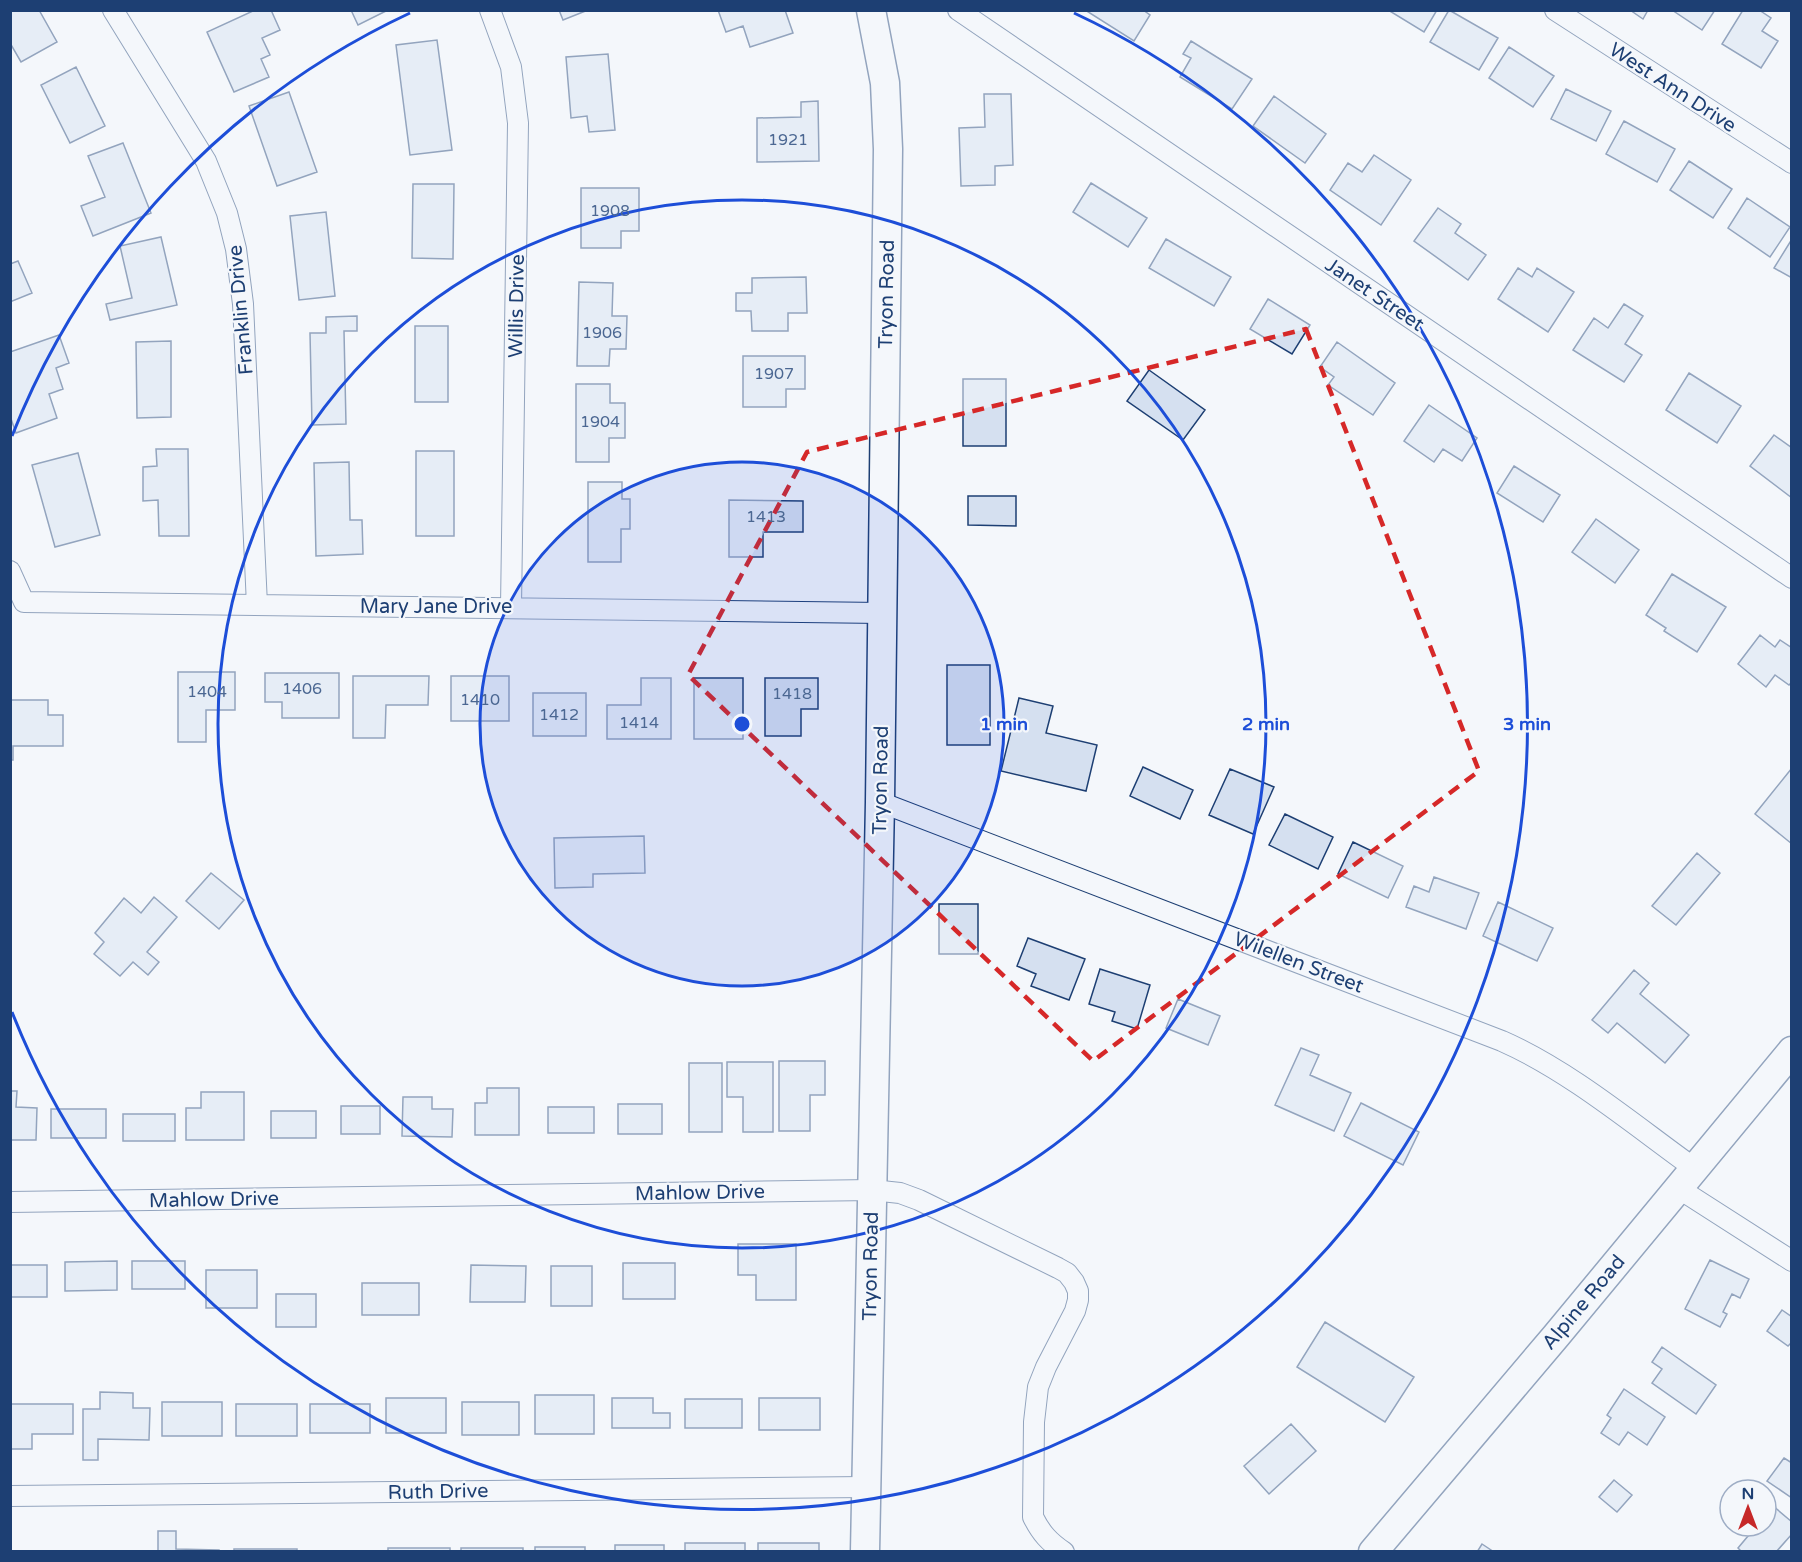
<svg xmlns="http://www.w3.org/2000/svg" width="1802" height="1562" font-family="'Varela Round',sans-serif">
<rect width="100%" height="100%" fill="#f4f7fb"/>
<path fill="#d5e0f0" stroke="#1d3f73" stroke-width="1.5" d="M 10,10 L 39,10 L 57,42 L 21,62 L 10,43 Z
M 255,10 L 271,10 L 280,30 L 262,38 L 270,55 L 261,59 L 269,77 L 234,92 L 207,32 Z
M 351,10 L 388,10 L 358,25 Z
M 559,10 L 588,10 L 563,20 Z
M 718,10 L 785,10 L 793,33 L 750,47 L 743,26 L 726,32 Z
M 1085,10 L 1143,10 L 1150,15 L 1134,41 Z
M 1388,10 L 1437,10 L 1424,32 Z
M 1449,10 L 1498,38 L 1479,70 L 1430,42 Z
M 1630,10 L 1648,10 L 1643,19 Z
M 1672,10 L 1715,10 L 1702,30 Z
M 1743,10 L 1759,10 L 1771,18 L 1762,31 L 1778,41 L 1761,68 L 1722,44 Z
M 437,40 L 452,150 L 410,155 L 396,45 Z
M 1191,41 L 1252,79 L 1232,109 L 1180,77 L 1191,58 L 1183,54 Z
M 1509,47 L 1554,76 L 1533,107 L 1489,78 Z
M 608,54 L 615,130 L 589,132 L 587,116 L 571,118 L 566,57 Z
M 76,67 L 105,126 L 70,143 L 41,85 Z
M 1566,89 L 1611,111 L 1596,141 L 1551,119 Z
M 289,92 L 317,172 L 277,186 L 249,106 Z
M 984,94 L 1011,94 L 1013,165 L 995,166 L 995,185 L 961,186 L 959,128 L 985,127 Z
M 1274,96 L 1326,134 L 1305,163 L 1253,126 Z
M 818,101 L 819,161 L 757,162 L 757,118 L 801,117 L 801,102 Z
M 1624,121 L 1675,149 L 1657,182 L 1606,154 Z
M 123,143 L 151,213 L 93,236 L 81,206 L 105,197 L 88,156 Z
M 1374,155 L 1411,180 L 1381,225 L 1330,190 L 1348,163 L 1362,172 Z
M 1689,161 L 1732,189 L 1713,218 L 1670,190 Z
M 1091,183 L 1147,218 L 1128,247 L 1073,212 Z
M 413,184 L 454,184 L 453,259 L 412,258 Z
M 581,188 L 639,188 L 639,231 L 621,231 L 621,248 L 581,248 Z
M 1747,198 L 1790,227 L 1770,257 L 1728,228 Z
M 1438,208 L 1461,224 L 1455,233 L 1486,255 L 1468,280 L 1414,241 Z
M 326,212 L 335,296 L 299,300 L 290,216 Z
M 161,237 L 177,305 L 110,320 L 106,304 L 132,298 L 120,246 Z
M 1166,239 L 1231,277 L 1214,306 L 1149,268 Z
M 1792,239 L 1792,278 L 1774,268 Z
M 18,261 L 32,293 L 10,302 L 10,264 Z
M 1518,268 L 1532,277 L 1537,268 L 1574,292 L 1548,332 L 1498,299 Z
M 806,277 L 807,313 L 788,313 L 788,331 L 752,331 L 751,311 L 736,311 L 736,293 L 752,293 L 752,278 Z
M 579,282 L 613,283 L 612,316 L 627,316 L 626,349 L 610,349 L 609,366 L 577,366 Z
M 1268,299 L 1310,325 L 1292,354 L 1250,329 Z
M 1624,304 L 1643,316 L 1625,344 L 1642,355 L 1624,382 L 1573,350 L 1594,318 L 1608,328 Z
M 357,316 L 357,331 L 344,331 L 346,424 L 312,425 L 310,333 L 326,333 L 326,317 Z
M 415,326 L 448,326 L 448,402 L 415,402 Z
M 59,335 L 69,363 L 56,368 L 63,389 L 49,394 L 57,418 L 16,433 L 10,416 L 10,352 Z
M 171,341 L 171,417 L 137,418 L 136,342 Z
M 1337,342 L 1395,383 L 1373,415 L 1328,385 L 1334,377 L 1320,367 Z
M 743,356 L 805,356 L 805,389 L 786,389 L 786,407 L 743,407 Z
M 1149,370 L 1205,410 L 1183,440 L 1127,401 Z
M 1689,373 L 1741,406 L 1717,443 L 1666,410 Z
M 963,379 L 1006,379 L 1006,446 L 963,446 Z
M 576,384 L 610,384 L 610,403 L 625,403 L 625,438 L 609,438 L 609,462 L 576,462 Z
M 1429,405 L 1477,438 L 1462,461 L 1443,449 L 1434,462 L 1404,441 Z
M 1774,435 L 1792,448 L 1792,498 L 1750,466 Z
M 156,449 L 188,449 L 189,536 L 159,536 L 158,500 L 143,501 L 143,467 L 157,466 Z
M 416,451 L 454,451 L 454,536 L 416,536 Z
M 78,453 L 100,535 L 55,547 L 32,465 Z
M 349,462 L 350,520 L 362,520 L 363,554 L 316,556 L 314,463 Z
M 1514,466 L 1560,495 L 1543,522 L 1497,493 Z
M 588,482 L 622,482 L 622,499 L 630,499 L 630,529 L 621,529 L 621,562 L 588,562 Z
M 968,496 L 1016,496 L 1016,526 L 968,525 Z
M 729,500 L 803,501 L 803,532 L 763,532 L 763,557 L 729,557 Z
M 1596,519 L 1639,550 L 1615,583 L 1572,552 Z
M 1672,574 L 1726,607 L 1697,652 L 1664,631 L 1666,628 L 1646,615 Z
M 1760,635 L 1775,647 L 1780,640 L 1792,648 L 1792,682 L 1789,685 L 1775,675 L 1766,687 L 1738,664 Z
M 947,665 L 990,665 L 990,745 L 947,745 Z
M 178,672 L 235,672 L 235,710 L 206,710 L 206,742 L 178,742 Z
M 265,673 L 339,673 L 339,718 L 282,718 L 282,702 L 265,702 Z
M 353,676 L 429,676 L 428,705 L 386,705 L 385,738 L 353,738 Z
M 451,676 L 509,676 L 509,721 L 451,721 Z
M 641,678 L 671,678 L 671,739 L 607,739 L 607,705 L 641,705 Z
M 694,678 L 743,678 L 743,739 L 694,739 Z
M 765,678 L 818,678 L 818,709 L 801,709 L 801,736 L 765,736 Z
M 533,693 L 586,693 L 586,736 L 533,736 Z
M 1019,698 L 1053,706 L 1046,733 L 1097,745 L 1086,791 L 1001,771 Z
M 10,700 L 48,700 L 48,715 L 63,715 L 63,746 L 13,746 L 13,760 L 10,760 Z
M 1143,767 L 1193,790 L 1180,819 L 1130,796 Z
M 1792,768 L 1792,844 L 1755,814 Z
M 1230,769 L 1274,787 L 1253,834 L 1209,815 Z
M 1285,814 L 1333,837 L 1318,869 L 1269,845 Z
M 644,836 L 645,873 L 593,874 L 593,887 L 555,888 L 554,838 Z
M 1353,842 L 1403,866 L 1388,898 L 1338,874 Z
M 1697,853 L 1720,873 L 1676,925 L 1652,906 Z
M 211,873 L 244,900 L 219,929 L 186,901 Z
M 1434,877 L 1479,893 L 1466,929 L 1406,907 L 1414,886 L 1429,892 Z
M 154,897 L 177,917 L 147,952 L 159,962 L 148,975 L 133,962 L 120,976 L 94,954 L 104,942 L 95,933 L 124,898 L 141,913 Z
M 1498,902 L 1553,928 L 1537,961 L 1483,936 Z
M 939,904 L 978,904 L 978,954 L 939,954 Z
M 1028,938 L 1085,959 L 1069,1000 L 1031,986 L 1036,974 L 1017,966 Z
M 1100,969 L 1150,985 L 1137,1029 L 1112,1021 L 1115,1012 L 1089,1004 Z
M 1634,970 L 1649,983 L 1640,994 L 1689,1035 L 1665,1063 L 1617,1023 L 1608,1033 L 1592,1020 Z
M 1178,999 L 1220,1016 L 1208,1045 L 1166,1028 Z
M 1301,1048 L 1319,1055 L 1310,1075 L 1351,1093 L 1334,1131 L 1275,1105 Z
M 779,1061 L 825,1061 L 825,1095 L 810,1095 L 810,1131 L 779,1131 Z
M 727,1062 L 773,1062 L 773,1132 L 743,1132 L 743,1097 L 727,1097 Z
M 689,1063 L 722,1063 L 722,1132 L 689,1132 Z
M 487,1088 L 519,1088 L 519,1135 L 475,1135 L 475,1103 L 487,1103 Z
M 10,1091 L 17,1091 L 16,1107 L 37,1108 L 36,1140 L 10,1140 Z
M 201,1092 L 244,1092 L 244,1140 L 186,1140 L 186,1108 L 201,1108 Z
M 403,1097 L 432,1097 L 432,1109 L 453,1109 L 452,1137 L 402,1136 Z
M 1361,1103 L 1419,1132 L 1403,1165 L 1344,1136 Z
M 618,1104 L 662,1104 L 662,1134 L 618,1134 Z
M 341,1106 L 380,1106 L 380,1134 L 341,1134 Z
M 548,1107 L 594,1107 L 594,1133 L 548,1133 Z
M 51,1109 L 106,1109 L 106,1138 L 51,1138 Z
M 271,1111 L 316,1111 L 316,1138 L 271,1138 Z
M 123,1114 L 175,1114 L 175,1141 L 123,1141 Z
M 738,1244 L 796,1244 L 796,1300 L 756,1300 L 756,1275 L 738,1275 Z
M 1710,1260 L 1749,1279 L 1740,1298 L 1732,1294 L 1723,1312 L 1727,1314 L 1720,1327 L 1685,1309 Z
M 117,1261 L 117,1290 L 65,1291 L 65,1262 Z
M 132,1261 L 185,1261 L 185,1289 L 132,1289 Z
M 623,1263 L 675,1263 L 675,1299 L 623,1299 Z
M 10,1265 L 47,1265 L 47,1297 L 10,1297 Z
M 471,1265 L 526,1266 L 525,1302 L 470,1302 Z
M 551,1266 L 592,1266 L 592,1306 L 551,1306 Z
M 206,1270 L 257,1270 L 257,1308 L 206,1308 Z
M 362,1283 L 419,1283 L 419,1315 L 362,1315 Z
M 276,1294 L 316,1294 L 316,1327 L 276,1327 Z
M 1782,1310 L 1792,1317 L 1792,1342 L 1788,1346 L 1767,1331 Z
M 1325,1322 L 1414,1377 L 1385,1422 L 1297,1367 Z
M 1662,1347 L 1716,1385 L 1696,1414 L 1652,1383 L 1662,1369 L 1652,1362 Z
M 1624,1389 L 1665,1417 L 1647,1445 L 1628,1432 L 1619,1445 L 1601,1433 L 1611,1418 L 1607,1415 Z
M 100,1392 L 133,1393 L 133,1408 L 150,1408 L 149,1440 L 98,1439 L 98,1460 L 83,1460 L 83,1409 L 100,1409 Z
M 535,1395 L 594,1395 L 594,1434 L 535,1434 Z
M 386,1398 L 446,1398 L 446,1433 L 386,1433 Z
M 612,1398 L 653,1398 L 653,1413 L 670,1413 L 670,1428 L 612,1428 Z
M 759,1398 L 820,1398 L 820,1430 L 759,1430 Z
M 685,1399 L 742,1399 L 742,1428 L 685,1428 Z
M 162,1402 L 222,1402 L 222,1436 L 162,1436 Z
M 462,1402 L 519,1402 L 519,1435 L 462,1435 Z
M 11,1404 L 73,1404 L 73,1434 L 32,1434 L 32,1449 L 11,1449 Z
M 236,1404 L 297,1404 L 297,1436 L 236,1436 Z
M 310,1404 L 370,1404 L 370,1433 L 310,1433 Z
M 1291,1424 L 1316,1451 L 1269,1494 L 1244,1466 Z
M 1784,1458 L 1792,1463 L 1792,1498 L 1767,1481 Z
M 1614,1480 L 1632,1495 L 1617,1512 L 1599,1497 Z
M 1766,1500 L 1792,1522 L 1792,1534 L 1776,1552 L 1742,1552 L 1738,1548 L 1748,1536 L 1737,1527 L 1766,1526 Z
M 158,1531 L 176,1531 L 176,1549 L 219,1550 L 219,1552 L 158,1552 Z
M 685,1543 L 745,1543 L 745,1552 L 685,1552 Z
M 758,1543 L 819,1543 L 819,1552 L 758,1552 Z
M 1482,1544 L 1494,1552 L 1477,1552 Z
M 615,1545 L 664,1545 L 664,1552 L 615,1552 Z
M 535,1547 L 585,1547 L 585,1552 L 535,1552 Z
M 388,1548 L 450,1548 L 450,1552 L 388,1552 Z
M 461,1548 L 523,1548 L 523,1552 L 461,1552 Z
M 234,1549 L 297,1549 L 297,1552 L 234,1552 Z
M 309,1551 L 370,1551 L 370,1552 L 309,1552 Z"/>
<g fill="none" stroke-linecap="round" stroke-linejoin="round">
<defs>
<path id="street" d="M 113,10 L 206,161 L 227,213 L 236,249 L 243,304 L 257,605
M 490,10 L 511,67 L 518,123 L 511,607
M 958,10 L 1792,578
M 1555,10 L 1792,163
M 10,571 L 24,602 L 882,613
M 880,802 L 1502,1041 C 1570,1071 1634,1125 1694,1168
M 1678,1188 L 1792,1261
M 10,1202 L 872,1190 L 900,1193 L 919,1200 L 1058,1268 L 1067,1273 L 1074,1282 L 1078,1291 L 1078,1300 L 1075,1311 L 1046,1367 L 1038,1387 L 1034,1422 L 1033,1517 C 1041,1533 1049,1542 1064,1552
M 10,1496 L 866,1487"/>
<path id="secondary" d="M 865,1552 L 880,802 L 888,149 L 885,83 L 871,10
M 1373,1552 L 1556,1336 L 1792,1051"/>
</defs>
<use href="#street" stroke="#1d3f73" stroke-width="22"/>
<use href="#secondary" stroke="#1d3f73" stroke-width="31"/>
<use href="#street" stroke="#f4f7fb" stroke-width="20"/>
<use href="#secondary" stroke="#f4f7fb" stroke-width="28"/>
</g>
<path d="M0 0H1802V1562H0ZM 1306,329 L 1479,771 L 1093,1061 L 688,675 L 807,452 Z" fill="#f4f7fb" fill-opacity=".55" fill-rule="evenodd"/>
<path fill="none" stroke="#d62828" stroke-width="4.5" stroke-dasharray="12 8" stroke-linejoin="round" d="M 1306,329 L 1479,771 L 1093,1061 L 688,675 L 807,452 Z"/>
<circle cx="742" cy="724" r="262" fill="#1d4ed8" fill-opacity=".12"/>
<g fill="none" stroke="#1d4ed8" stroke-width="3">
<circle cx="742" cy="724" r="262"/>
<circle cx="742" cy="724" r="524"/>
<path d="M12 436A785 785 0 0 1 410 13M1074 13A785 785 0 1 1 12 1012"/>
</g>
<g text-anchor="middle" stroke-width="4.5" stroke-linejoin="round" paint-order="stroke">
<g font-size="16" fill="#4b6792">
<text x="788" y="145">1921</text>
<text x="610" y="216">1908</text>
<text x="602" y="338">1906</text>
<text x="774" y="379">1907</text>
<text x="600" y="427">1904</text>
<text x="766" y="522">1413</text>
<text x="302" y="694">1406</text>
<text x="207" y="697">1404</text>
<text x="792" y="699">1418</text>
<text x="480" y="705">1410</text>
<text x="559" y="720">1412</text>
<text x="639" y="728">1414</text>
</g>
<g font-size="20" fill="#1d3f73" stroke="#f4f7fb">
<text transform="translate(1673 87) rotate(33)" y="7">West Ann Drive</text>
<text transform="translate(886 294) rotate(-89)" y="7">Tryon Road</text>
<text transform="translate(1375 294) rotate(34)" y="7">Janet Street</text>
<text transform="translate(516 306) rotate(-89)" y="7">Willis Drive</text>
<text transform="translate(240 310) rotate(-95)" y="7">Franklin Drive</text>
<text x="436" y="613">Mary Jane Drive</text>
<text transform="translate(880 780) rotate(-89)" y="7">Tryon Road</text>
<text transform="translate(1299 962) rotate(21)" y="7">Wilellen Street</text>
<text transform="translate(700 1192) rotate(-1)" y="7">Mahlow Drive</text>
<text transform="translate(214 1199) rotate(-1)" y="7">Mahlow Drive</text>
<text transform="translate(870 1266) rotate(-89)" y="7">Tryon Road</text>
<text transform="translate(1583 1302) rotate(-50)" y="7">Alpine Road</text>
<text transform="translate(438 1491) rotate(-1)" y="7">Ruth Drive</text>
</g>
</g>
<circle cx="742" cy="724" r="9" fill="#1d4ed8" stroke="#f4f7fb" stroke-width="3"/>
<g font-size="18" text-anchor="middle" font-weight="bold" fill="#1d4ed8" stroke="#f4f7fb" stroke-width="4.5" stroke-linejoin="round" paint-order="stroke">
<text x="1004" y="730">1 min</text>
<text x="1266" y="730">2 min</text>
<text x="1527" y="730">3 min</text>
</g>
<rect width="1802" height="1562" fill="none" stroke="#1d3f73" stroke-width="24"/>
<g transform="translate(1748 1508)"><circle r="28" fill="#f4f7fb" stroke="#9eadc5" stroke-width="1.5"/>
<path d="M0-4.5L10 22L0 15L-10 22Z" fill="#c62828"/>
<text y="-9" font-size="16" font-weight="bold" text-anchor="middle" fill="#1d3f73">N</text>
</g>
</svg>
